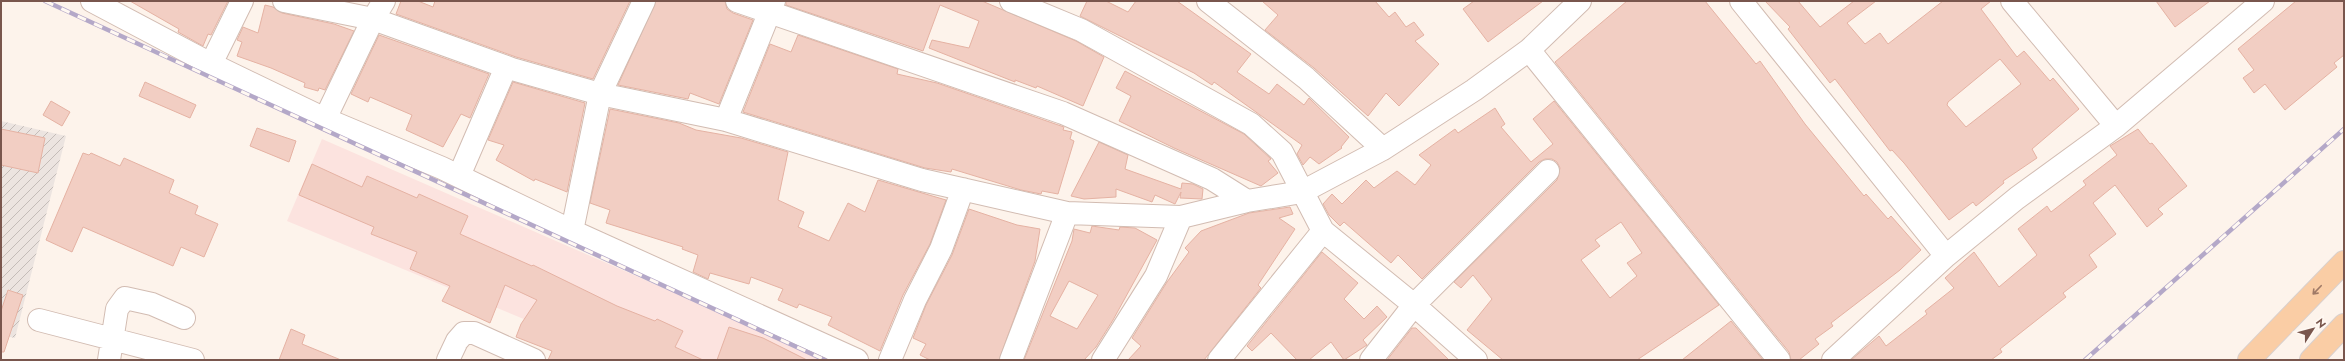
<svg xmlns="http://www.w3.org/2000/svg" width="2345" height="361" font-family="Jost,sans-serif">
<defs>
<pattern id="industrial-furrows" width="10" height="10" patternUnits="userSpaceOnUse"><rect width="10" height="10" fill="#ece4e0"/><path d="M-1 1l2-2M0 10L10 0M9 11l2-2" fill="none" stroke="#c4bcb8"/></pattern>
</defs>
<rect width="100%" height="100%" fill="#fdf3eb"/>
<path fill="#fce3df" d="M 322,139 L 829,360 L 623,360 L 287,221 Z"/>
<path fill="url(#industrial-furrows)" d="M 1,121 L 66,136 L 15,338 L 1,335 Z"/>
<path fill="#f2cec3" stroke="#e5b2a3" fill-rule="evenodd" d="M 130,1 L 228,1 L 211,35 L 208,34 L 203,46 L 178,32 L 179,29 Z
M 401,1 L 418,1 L 433,7 L 435,1 L 630,1 L 593,79 L 516,57 L 396,14 Z
M 656,1 L 725,1 L 727,9 L 733,13 L 753,20 L 719,104 L 690,93 L 688,99 L 618,85 Z
M 786,1 L 982,1 L 1076,41 L 1104,57 L 1083,106 L 1037,86 L 1036,88 L 1015,80 L 1015,82 L 929,48 L 932,40 L 969,48 L 979,21 L 940,5 L 923,51 L 786,5 Z
M 1087,1 L 1106,1 L 1128,12 L 1136,1 L 1177,1 L 1251,54 L 1237,72 L 1269,94 L 1277,84 L 1304,105 L 1309,98 L 1349,137 L 1341,147 L 1342,148 L 1319,164 L 1310,157 L 1303,165 L 1297,154 L 1302,145 L 1214,82 L 1212,85 L 1194,73 L 1080,16 Z
M 1262,1 L 1375,1 L 1389,17 L 1395,12 L 1406,27 L 1414,22 L 1424,35 L 1415,41 L 1439,64 L 1399,106 L 1386,93 L 1368,116 L 1314,68 L 1265,30 L 1278,15 Z
M 1474,1 L 1543,1 L 1488,42 L 1463,9 Z
M 1627,1 L 1705,1 L 1756,64 L 1760,61 L 1805,124 L 1864,196 L 1866,194 L 1888,219 L 1891,216 L 1921,250 L 1900,270 L 1831,323 L 1833,326 L 1815,339 L 1819,344 L 1799,360 L 1791,360 L 1789,352 L 1555,62 Z
M 1765,1 L 1798,1 L 1820,27 L 1854,1 L 1876,1 L 1847,23 L 1865,44 L 1880,33 L 1888,44 L 1943,1 L 1991,1 L 1981,9 L 2017,57 L 2024,51 L 2050,81 L 2053,78 L 2079,109 L 2032,149 L 2037,158 L 2003,181 L 2004,183 L 1976,206 L 1973,202 L 1949,220 L 1904,163 L 1892,150 L 1890,151 L 1835,79 L 1830,83 L 1788,29 L 1790,27 ZM 2000,59 L 2021,84 L 1966,127 L 1947,105 L 1948,102 Z
M 2156,1 L 2210,1 L 2175,27 Z
M 2296,1 L 2344,1 L 2344,55 L 2334,63 L 2337,67 L 2285,110 L 2265,84 L 2254,93 L 2243,78 L 2254,70 L 2238,49 Z
M 265,5 L 273,7 L 282,13 L 334,24 L 354,31 L 325,90 L 319,88 L 318,91 L 304,87 L 305,83 L 271,68 L 237,56 L 242,42 L 237,40 L 243,27 L 258,33 Z
M 379,35 L 489,74 L 470,118 L 461,114 L 443,147 L 406,130 L 412,115 L 370,97 L 368,102 L 351,94 Z
M 798,35 L 898,69 L 897,74 L 937,83 L 1064,127 L 1063,130 L 1072,132 L 1070,139 L 1074,141 L 1058,194 L 1042,191 L 1041,194 L 1021,190 L 952,169 L 951,172 L 925,168 L 743,112 L 770,44 L 791,52 Z
M 1125,71 L 1244,134 L 1271,159 L 1268,161 L 1278,173 L 1261,186 L 1174,148 L 1119,121 L 1131,96 L 1116,88 Z
M 145,82 L 196,105 L 190,118 L 139,96 Z
M 513,82 L 585,103 L 567,192 L 535,179 L 534,181 L 496,160 L 504,145 L 488,140 Z
M 51,101 L 70,112 L 62,126 L 43,115 Z
M 1554,101 L 1719,305 L 1637,360 L 1503,360 L 1467,330 L 1492,299 L 1473,275 L 1461,288 L 1454,282 L 1557,180 L 1560,168 L 1557,162 L 1552,159 L 1545,159 L 1539,162 L 1422,279 L 1398,255 L 1391,263 L 1344,222 L 1340,226 L 1329,215 L 1323,204 L 1332,194 L 1342,204 L 1366,180 L 1374,188 L 1397,171 L 1415,185 L 1431,165 L 1419,155 L 1455,129 L 1458,133 L 1495,108 L 1505,124 L 1501,127 L 1531,162 L 1553,144 L 1533,119 ZM 1621,222 L 1642,253 L 1627,263 L 1637,276 L 1610,298 L 1581,260 L 1600,246 L 1595,240 Z
M 610,109 L 679,123 L 696,130 L 741,138 L 788,152 L 778,200 L 804,212 L 798,227 L 829,241 L 848,203 L 865,212 L 878,180 L 946,200 L 930,244 L 903,295 L 880,351 L 828,325 L 832,317 L 799,304 L 797,308 L 778,300 L 783,289 L 751,277 L 749,284 L 710,273 L 708,279 L 693,272 L 698,255 L 682,249 L 683,247 L 606,223 L 610,210 L 590,203 Z
M 257,128 L 296,141 L 289,162 L 250,146 Z
M 1,129 L 45,138 L 38,173 L 1,165 Z
M 2138,129 L 2150,144 L 2152,143 L 2187,186 L 2158,209 L 2163,214 L 2147,227 L 2115,185 L 2093,203 L 2116,234 L 2089,255 L 2097,267 L 2063,293 L 2066,297 L 2000,349 L 2002,352 L 1991,360 L 1851,360 L 1879,336 L 1886,346 L 1927,314 L 1925,311 L 1954,288 L 1945,278 L 1974,252 L 1999,287 L 2037,255 L 2018,229 L 2047,206 L 2051,212 L 2086,185 L 2083,181 L 2117,155 L 2110,146 Z
M 1099,142 L 1128,155 L 1125,169 L 1181,189 L 1182,183 L 1193,184 L 1203,189 L 1202,199 L 1180,198 L 1181,192 L 1175,204 L 1155,195 L 1152,202 L 1116,189 L 1116,197 L 1084,199 L 1071,196 Z
M 83,153 L 89,155 L 91,153 L 120,166 L 124,158 L 174,180 L 169,193 L 198,206 L 195,214 L 218,224 L 204,257 L 181,247 L 173,266 L 83,227 L 72,252 L 46,240 Z
M 312,164 L 362,187 L 367,176 L 417,198 L 419,194 L 468,216 L 460,234 L 532,266 L 533,265 L 617,306 L 655,321 L 657,319 L 683,331 L 675,347 L 703,360 L 548,360 L 552,351 L 516,337 L 521,324 L 537,300 L 505,285 L 490,323 L 442,301 L 450,286 L 410,269 L 417,252 L 371,234 L 374,227 L 299,195 Z
M 1290,207 L 1293,214 L 1279,218 L 1295,229 L 1258,285 L 1261,288 L 1204,360 L 1128,360 L 1141,346 L 1132,338 L 1167,282 L 1189,252 L 1185,248 L 1201,231 L 1249,213 Z
M 969,209 L 1017,225 L 1040,229 L 1035,261 L 999,360 L 930,360 L 920,355 L 926,344 L 913,338 L 926,305 L 952,255 Z
M 1092,226 L 1119,230 L 1120,227 L 1135,228 L 1157,240 L 1113,320 L 1096,347 L 1084,360 L 1024,360 L 1072,241 L 1074,229 L 1090,233 ZM 1069,281 L 1098,295 L 1077,329 L 1050,316 Z
M 1322,252 L 1358,283 L 1344,299 L 1364,319 L 1377,306 L 1387,317 L 1363,340 L 1367,345 L 1344,360 L 1331,342 L 1309,360 L 1297,360 L 1271,333 L 1252,351 L 1247,346 Z
M 8,290 L 23,295 L 4,352 L 1,352 L 1,311 Z
M 1731,321 L 1763,360 L 1682,360 Z
M 729,327 L 763,338 L 807,360 L 717,360 Z
M 1412,328 L 1416,328 L 1449,360 L 1387,360 Z
M 291,329 L 305,335 L 302,344 L 341,360 L 279,360 Z"/>
<g fill="none" stroke-linecap="round" stroke-linejoin="round">
<defs>
<path id="minor" d="M 92,1 L 211,64 L 325,119 L 442,168 L 572,231 L 857,360
M 284,1 L 373,19 L 512,69 L 600,94 L 726,120 L 922,180 L 1067,213 L 1181,217 L 1247,201 L 1302,192 L 1383,149 L 1474,90 L 1529,50 L 1580,1
M 737,1 L 1063,113 L 1212,179 L 1247,201
M 1011,1 L 1081,30 L 1251,124 L 1282,152 L 1323,231 L 1414,305 L 1476,360
M 1208,1 L 1306,78 L 1383,149
M 1741,1 L 1946,256
M 2012,1 L 2116,126
M 1529,50 L 1779,360
M 211,64 L 242,1
M 325,119 L 373,19 L 384,1
M 726,120 L 774,1
M 459,176 L 506,67
M 572,231 L 600,94 L 644,1
M 39,320 L 193,360
M 109,360 L 117,309 L 125,298 L 152,304 L 184,318
M 448,360 L 457,341 L 464,333 L 474,333 L 534,360
M 890,360 L 915,300 L 941,249 L 963,189
M 1011,360 L 1067,213
M 1103,360 L 1156,276 L 1181,217
M 1219,360 L 1323,231
M 1371,360 L 1414,305 L 1548,171
M 1833,360 L 1946,256 L 2017,198 L 2116,126 L 2263,1"/>
<path id="major" d="M 2249,360 L 2344,262
M 2311,360 L 2344,325"/>
</defs>
<use href="#minor" stroke="#d2bcb2" stroke-width="24"/>
<use href="#major" stroke="#d9d0cd" stroke-width="24"/>
<use href="#minor" stroke="#fff" stroke-width="22"/>
<use href="#major" stroke="#facda5" stroke-width="22"/>
<defs>
<path id="rail" d="M 45,1 L 825,360
M 2085,360 L 2344,129"/>
</defs>
<use href="#rail" stroke="#b4a8c8" stroke-width="4.5"/>
<use href="#rail" stroke="#fff8f2" stroke-width="3" stroke-dasharray="9" stroke-linecap="butt"/>
</g>
<defs><path id="oneway-shaft" d="M-6 0H5M1.5-3L5.5 0L1.5 3" fill="none" stroke-width="1.6" stroke-linecap="round" stroke-linejoin="round"/></defs>
<use stroke="#a07a67" href="#oneway-shaft" transform="translate(2317 290) rotate(134)"/>
<rect width="2345" height="361" fill="none" stroke="#79564d" stroke-width="4"/>
<g transform="translate(2313 329) rotate(54)" stroke="#fff8f2" stroke-width="3" paint-order="stroke">
<path d="M0-3L7 15L0 10L-7 15Z" fill="#79564d"/>
<text y="-6" font-size="11" font-weight="bold" text-anchor="middle" fill="#79564d">N</text>
</g>
</svg>
